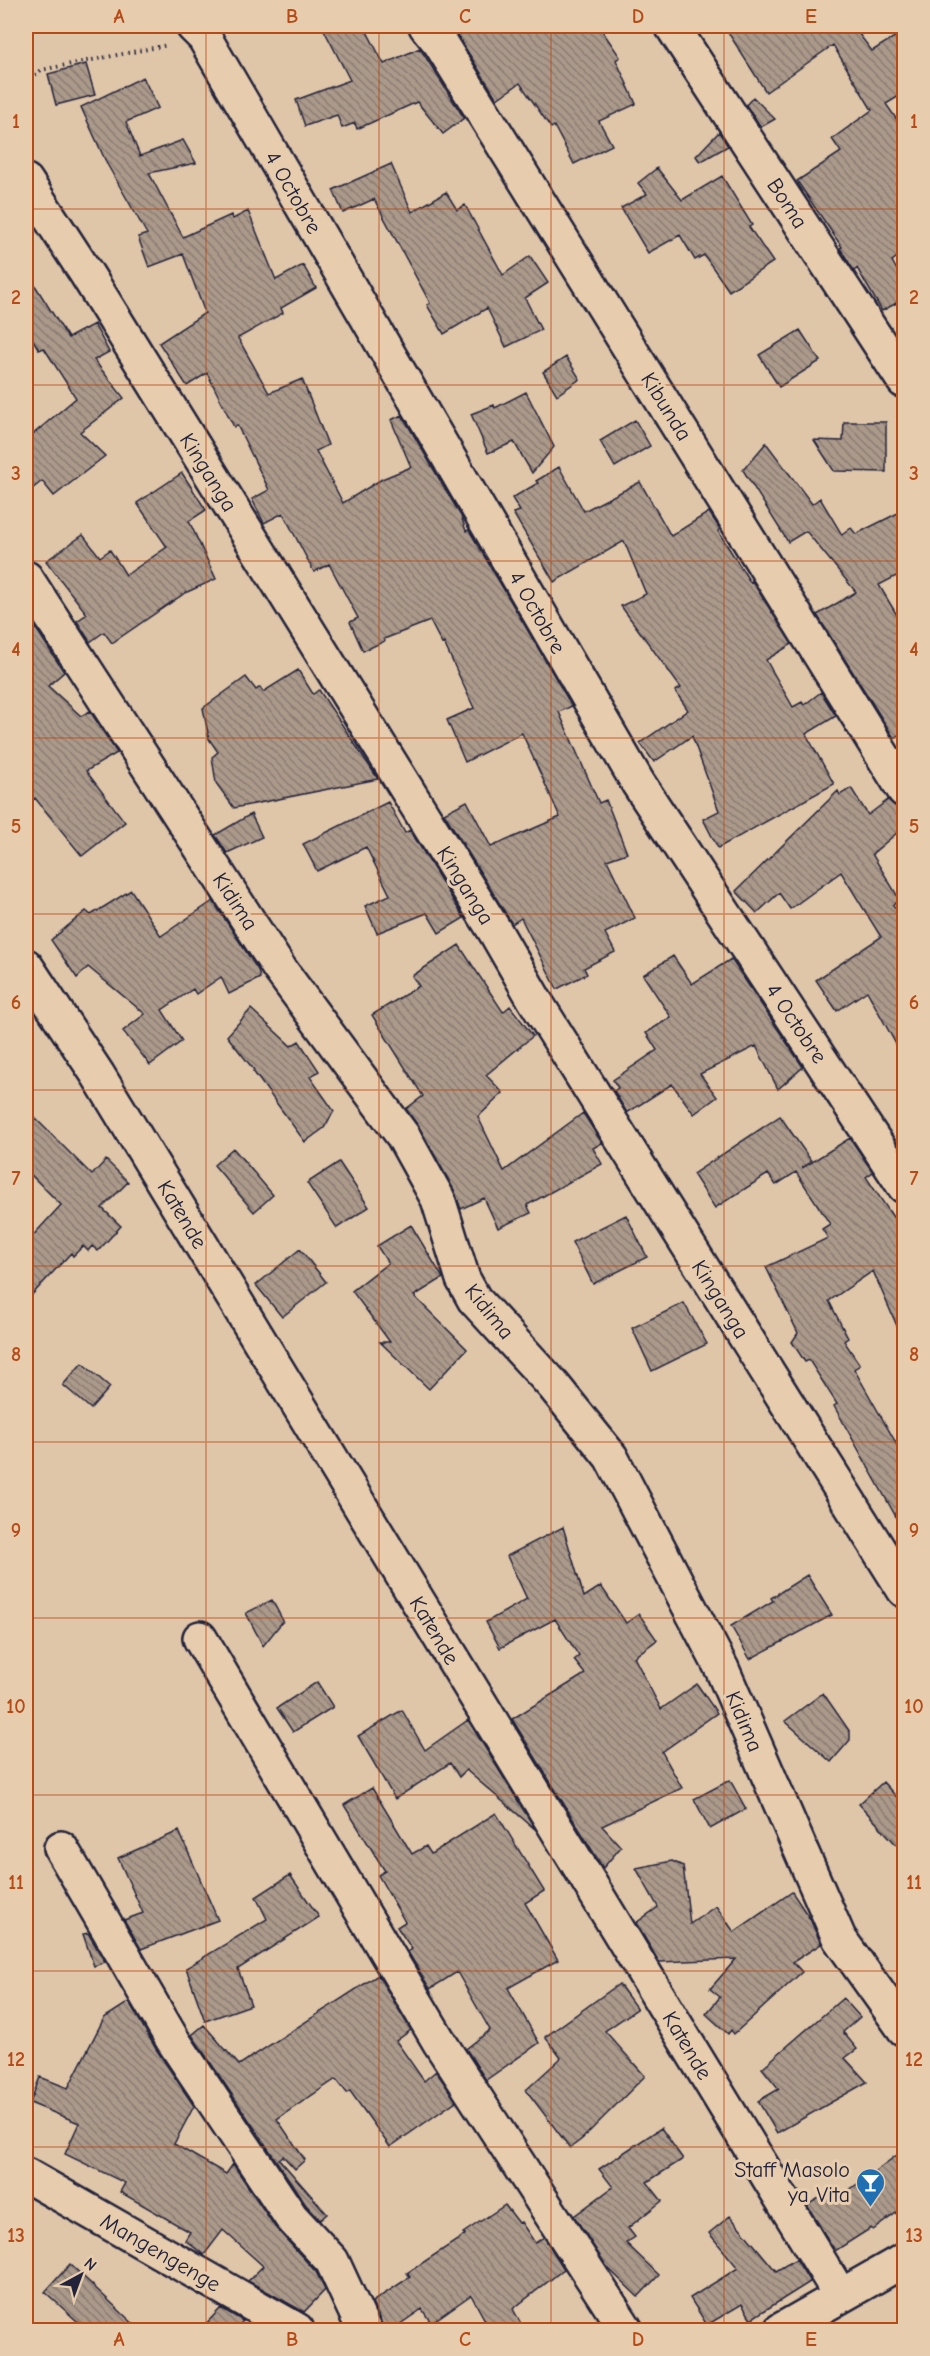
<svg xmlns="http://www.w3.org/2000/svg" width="930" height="2356" font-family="'Comic Neue',sans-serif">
<defs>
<pattern id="building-back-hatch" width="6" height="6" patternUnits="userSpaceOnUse" patternTransform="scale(1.5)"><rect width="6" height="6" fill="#ab998a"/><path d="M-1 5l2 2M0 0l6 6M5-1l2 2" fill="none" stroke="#8b7c72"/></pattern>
</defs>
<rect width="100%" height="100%" fill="#dfc6a9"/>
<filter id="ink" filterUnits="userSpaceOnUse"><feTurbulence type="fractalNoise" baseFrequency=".0167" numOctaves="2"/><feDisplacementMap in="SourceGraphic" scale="12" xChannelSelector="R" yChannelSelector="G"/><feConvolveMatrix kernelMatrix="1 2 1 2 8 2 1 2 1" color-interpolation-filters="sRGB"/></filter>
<g filter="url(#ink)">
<path fill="url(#building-back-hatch)" stroke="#22223b" stroke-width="1.5" d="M 322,26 L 364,26 L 384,64 L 420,48 L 464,118 L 443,134 L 417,102 L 357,129 L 355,123 L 342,128 L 337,115 L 305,126 L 296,100 L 350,80 Z
M 454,26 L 599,26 L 620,57 L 616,60 L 636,104 L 599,121 L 612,145 L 574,164 L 554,126 L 551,128 L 520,83 L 497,99 L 456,33 L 457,32 Z
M 724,26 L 860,26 L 855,29 L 872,51 L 904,31 L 904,93 L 886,104 L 904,130 L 904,252 L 892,261 L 904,283 L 904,299 L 882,311 L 857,268 L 854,271 L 840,248 L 842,247 L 797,181 L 841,152 L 832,139 L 872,110 L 833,45 L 766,92 Z
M 86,64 L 95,95 L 56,105 L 48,74 Z
M 143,77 L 158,108 L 126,122 L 140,156 L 183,140 L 196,163 L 149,173 L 183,237 L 231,215 L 233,219 L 248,211 L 276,280 L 303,265 L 316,288 L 281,308 L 283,313 L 238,338 L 269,393 L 302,379 L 328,445 L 316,451 L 343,503 L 382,479 L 411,467 L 391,420 L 402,415 L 461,516 L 466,531 L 469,530 L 572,706 L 559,712 L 599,803 L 606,800 L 627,853 L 607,860 L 635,918 L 605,933 L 615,952 L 584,968 L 587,974 L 557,989 L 521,918 L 512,924 L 444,813 L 467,801 L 491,847 L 560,817 L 522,733 L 465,762 L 447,720 L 474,708 L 444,643 L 442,644 L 430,621 L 384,639 L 385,641 L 363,651 L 350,622 L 358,618 L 329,564 L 314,572 L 283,513 L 264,523 L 252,499 L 269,490 L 237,425 L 234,427 L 207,373 L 187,386 L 159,343 L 205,313 L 183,254 L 149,267 L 138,237 L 147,234 L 107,164 L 81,107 Z
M 753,97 L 775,119 L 761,127 L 746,105 Z
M 719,132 L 728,146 L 700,162 L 696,156 Z
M 391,164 L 412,212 L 446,192 L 457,210 L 465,205 L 503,275 L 530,256 L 548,283 L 525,298 L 541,330 L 506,347 L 487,308 L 444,334 L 427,305 L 430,303 L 374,199 L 343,213 L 333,190 Z
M 657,168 L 682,200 L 722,176 L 752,225 L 749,227 L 773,262 L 729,291 L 704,255 L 695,260 L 680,235 L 648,253 L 621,208 L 647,194 L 638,183 Z
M 26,271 L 68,338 L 94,324 L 109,352 L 94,360 L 124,398 L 80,432 L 105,456 L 54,496 L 42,481 L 26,494 L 26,440 L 76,398 L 44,348 L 39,350 L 26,328 Z
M 800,330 L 820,361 L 779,387 L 759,355 Z
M 566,357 L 580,379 L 557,395 L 543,372 Z
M 526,392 L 554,447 L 532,473 L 514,442 L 488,453 L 471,414 L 494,405 L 495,408 Z
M 635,420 L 650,446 L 615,467 L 600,441 Z
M 844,422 L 886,422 L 886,472 L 834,471 L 814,440 L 843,441 Z
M 766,443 L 812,504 L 820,498 L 842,535 L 851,528 L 856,534 L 904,510 L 904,572 L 879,585 L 904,627 L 904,732 L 894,738 L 817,615 L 856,592 L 806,531 L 788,542 L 743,470 Z
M 559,467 L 584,511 L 640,482 L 671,536 L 709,512 L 720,529 L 718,531 L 750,582 L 752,581 L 792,644 L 766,660 L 793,707 L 802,702 L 804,705 L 821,692 L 836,716 L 806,734 L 834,784 L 718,848 L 703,819 L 719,811 L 692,736 L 654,762 L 640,743 L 688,710 L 675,691 L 681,688 L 621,606 L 646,594 L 624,541 L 554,582 L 513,513 L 520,511 L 512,498 L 538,483 L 536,481 Z
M 182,473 L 206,510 L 189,521 L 216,579 L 185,593 L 112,643 L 104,632 L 90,642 L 77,621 L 87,614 L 46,561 L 83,535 L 100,557 L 110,550 L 126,575 L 167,547 L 137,503 Z
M 26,620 L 37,630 L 64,672 L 48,686 L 81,716 L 90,711 L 117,753 L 86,771 L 125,822 L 82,856 L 35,798 L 26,806 Z
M 298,670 L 313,694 L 319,690 L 378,779 L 234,808 L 216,783 L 212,757 L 218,752 L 209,739 L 203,708 L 246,677 L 256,690 L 260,687 L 263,692 Z
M 851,788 L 868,815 L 888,800 L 895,806 L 904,809 L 904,827 L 872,854 L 900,900 L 893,905 L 904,921 L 904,1059 L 867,991 L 837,1011 L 816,980 L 881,937 L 841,872 L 790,909 L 779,893 L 757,913 L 736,891 L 838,791 L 840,795 Z
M 388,802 L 405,833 L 410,830 L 464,918 L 439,933 L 427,913 L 377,933 L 365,906 L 390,895 L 366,847 L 317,871 L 303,844 Z
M 251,814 L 262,837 L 227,853 L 215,835 Z
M 131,890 L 161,936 L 213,901 L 258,970 L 260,978 L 229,994 L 221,977 L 196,994 L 193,989 L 162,1010 L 182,1041 L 150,1065 L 123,1031 L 145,1014 L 88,967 L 77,978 L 51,940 L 86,911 L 91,915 Z
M 459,945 L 503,1012 L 510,1006 L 533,1036 L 486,1075 L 503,1093 L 478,1117 L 504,1171 L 583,1113 L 602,1143 L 593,1148 L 602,1164 L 527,1205 L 531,1213 L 498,1228 L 484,1198 L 461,1209 L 454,1190 L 419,1127 L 406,1109 L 423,1096 L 372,1015 L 419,986 L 412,976 Z
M 673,956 L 692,984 L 731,959 L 803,1067 L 778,1089 L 756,1046 L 700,1074 L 717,1097 L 694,1114 L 672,1084 L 627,1113 L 614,1091 L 618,1088 L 613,1080 L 657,1050 L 646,1033 L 671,1017 L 643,975 Z
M 251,1009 L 291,1046 L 299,1041 L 319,1071 L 310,1077 L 334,1111 L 324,1128 L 305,1142 L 253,1071 L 254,1070 L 227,1036 Z
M 26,1109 L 92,1175 L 106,1160 L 128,1182 L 102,1208 L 121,1226 L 98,1251 L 92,1246 L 88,1251 L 83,1246 L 73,1256 L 71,1253 L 26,1301 L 26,1243 L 61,1205 L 26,1170 Z
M 780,1116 L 812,1162 L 802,1168 L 850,1138 L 873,1172 L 866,1177 L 897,1223 L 904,1226 L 904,1342 L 873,1271 L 829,1301 L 848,1338 L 844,1341 L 860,1365 L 854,1369 L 904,1457 L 904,1531 L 834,1406 L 837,1404 L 809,1360 L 805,1362 L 792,1342 L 798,1333 L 766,1267 L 828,1238 L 822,1229 L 830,1224 L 796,1172 L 776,1185 L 768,1174 L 715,1208 L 693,1174 Z
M 233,1148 L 273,1195 L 254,1212 L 214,1165 Z
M 339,1162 L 369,1207 L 337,1228 L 307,1183 Z
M 626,1215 L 647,1257 L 593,1284 L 572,1242 Z
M 411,1225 L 443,1278 L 414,1296 L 467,1349 L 429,1389 L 380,1342 L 390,1342 L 352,1291 L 388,1263 L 377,1246 Z
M 300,1249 L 326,1282 L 282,1317 L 256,1285 Z
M 684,1303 L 707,1344 L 652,1371 L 632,1328 Z
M 82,1363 L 110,1387 L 91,1409 L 63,1385 Z
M 563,1527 L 584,1597 L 601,1586 L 626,1623 L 639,1614 L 657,1640 L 634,1657 L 661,1709 L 697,1684 L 717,1713 L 662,1752 L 682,1788 L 602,1826 L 621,1847 L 603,1868 L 512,1719 L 585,1674 L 574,1660 L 579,1656 L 555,1619 L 500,1648 L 486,1622 L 527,1599 L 507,1556 Z
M 807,1575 L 832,1615 L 750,1659 L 731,1626 L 773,1601 L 771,1598 Z
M 272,1600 L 283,1621 L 263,1646 L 246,1613 Z
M 317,1682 L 333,1707 L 293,1732 L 277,1708 Z
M 823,1693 L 850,1732 L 850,1740 L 831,1762 L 785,1721 Z
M 402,1710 L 425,1750 L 468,1720 L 536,1830 L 466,1770 L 459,1777 L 450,1763 L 395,1799 L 358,1736 Z
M 730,1780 L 746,1809 L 710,1829 L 694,1799 Z
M 883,1782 L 904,1805 L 904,1853 L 859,1804 Z
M 372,1788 L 412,1854 L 426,1846 L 431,1854 L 496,1813 L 544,1891 L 525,1903 L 558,1960 L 508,1988 L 539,2043 L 486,2080 L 466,2049 L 490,2030 L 457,1972 L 430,1989 L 408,1952 L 412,1949 L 397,1927 L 405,1922 L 378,1875 L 385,1871 L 344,1805 Z
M 179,1831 L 218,1920 L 141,1949 L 124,1920 L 143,1913 L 118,1858 Z
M 672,1861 L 683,1866 L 690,1924 L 716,1906 L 734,1932 L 792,1892 L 810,1919 L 821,1944 L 793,1962 L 802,1972 L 734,2034 L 731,2030 L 728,2034 L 706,2014 L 720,1997 L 710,1989 L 736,1959 L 659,1962 L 636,1923 L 658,1907 L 636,1868 Z
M 290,1875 L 319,1917 L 238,1969 L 251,2005 L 205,2021 L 186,1968 L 267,1919 L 256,1897 Z
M 88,1933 L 105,1962 L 94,1966 L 83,1934 Z
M 378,1975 L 411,2030 L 396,2041 L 424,2081 L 436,2071 L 456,2101 L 390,2147 L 350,2091 L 347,2093 L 336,2079 L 277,2119 L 305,2160 L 295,2169 L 283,2156 L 279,2159 L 327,2214 L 320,2220 L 306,2205 L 192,2035 L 204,2025 L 239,2065 Z
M 619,1984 L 637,2009 L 605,2031 L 645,2076 L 582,2139 L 570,2148 L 526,2090 L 561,2058 L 545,2037 Z
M 843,1998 L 860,2017 L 843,2032 L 857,2049 L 845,2058 L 867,2082 L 777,2133 L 758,2101 L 779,2089 L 762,2068 Z
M 129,2002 L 156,2049 L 194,2106 L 174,2144 L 226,2174 L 233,2164 L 275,2227 L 316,2272 L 325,2290 L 304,2312 L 248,2281 L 263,2266 L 223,2230 L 204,2255 L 185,2240 L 190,2232 L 120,2192 L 125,2183 L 65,2154 L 79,2123 L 30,2103 L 40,2077 L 68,2088 L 104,2018 Z
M 661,2128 L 683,2159 L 647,2182 L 662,2201 L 628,2228 L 635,2237 L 626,2243 L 659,2275 L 638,2297 L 607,2267 L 574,2216 L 613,2187 L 599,2169 Z
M 904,2150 L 904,2207 L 873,2230 L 871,2228 L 835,2251 L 807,2205 L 833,2190 L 838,2198 Z
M 505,2205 L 519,2223 L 521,2222 L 535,2243 L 544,2237 L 564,2269 L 513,2309 L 525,2331 L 491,2331 L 471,2295 L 431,2323 L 422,2309 L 390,2331 L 385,2331 L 372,2302 L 410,2277 L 407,2273 L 465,2235 L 463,2233 Z
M 730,2216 L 776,2271 L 796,2259 L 810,2282 L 751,2319 L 742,2304 L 707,2325 L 690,2298 L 738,2268 L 709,2233 Z
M 70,2264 L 141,2331 L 88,2331 L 45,2292 Z
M 221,2308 L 243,2321 L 234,2331 L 199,2331 Z"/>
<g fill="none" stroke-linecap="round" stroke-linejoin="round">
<defs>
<path id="minor" d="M 193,26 L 204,37 L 638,783 L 904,1186
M 426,26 L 440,43 L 904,790
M 672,26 L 904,381
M 26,181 L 86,273 L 496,933 L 534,999 L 904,1590
M 26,578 L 279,968 L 403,1136 L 438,1199 L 463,1279 L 474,1299 L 553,1385 L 611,1457 L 722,1669 L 839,1938 L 904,2029
M 26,966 L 98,1075 L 831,2280 L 839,2297
M 200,1638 L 440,2043 L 626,2330
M 61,1848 L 172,2039 L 291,2217 L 332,2261 L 364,2330
M 26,2175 L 297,2330
M 781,2330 L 904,2260"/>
</defs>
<use href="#minor" stroke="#22223b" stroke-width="38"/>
<path stroke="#22223b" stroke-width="4" stroke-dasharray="1.5 4.5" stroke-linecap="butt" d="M 26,83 L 41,70 L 168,45"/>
<use href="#minor" stroke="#e7cdae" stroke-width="33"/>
</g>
</g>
<path fill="none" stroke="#b64b18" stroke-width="1.5" stroke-opacity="0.55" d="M 206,26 L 206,2330M 379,26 L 379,2330M 551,26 L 551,2330M 724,26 L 724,2330M 26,209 L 904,209M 26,385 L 904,385M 26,561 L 904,561M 26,738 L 904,738M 26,914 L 904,914M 26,1090 L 904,1090M 26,1266 L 904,1266M 26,1442 L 904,1442M 26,1618 L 904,1618M 26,1795 L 904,1795M 26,1971 L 904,1971M 26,2147 L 904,2147"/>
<defs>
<symbol id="bar-pin" viewBox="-11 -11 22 30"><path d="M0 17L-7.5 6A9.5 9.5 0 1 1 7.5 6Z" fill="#1f6fb2" stroke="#e7cdae"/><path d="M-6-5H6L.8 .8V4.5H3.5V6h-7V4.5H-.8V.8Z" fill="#fff"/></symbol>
</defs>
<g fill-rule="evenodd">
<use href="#bar-pin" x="854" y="2166" width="33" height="45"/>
</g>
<g text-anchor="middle" stroke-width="6" stroke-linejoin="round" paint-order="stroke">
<g font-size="22" fill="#22223b" stroke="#e7cdae">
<text transform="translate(294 192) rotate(60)" y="8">4 Octobre</text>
<text transform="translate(788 203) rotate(57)" y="8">Boma</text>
<text transform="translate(667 406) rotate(58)" y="8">Kibunda</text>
<text transform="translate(209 472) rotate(58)" y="8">Kinganga</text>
<text transform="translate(538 612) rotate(60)" y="8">4 Octobre</text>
<text transform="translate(466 885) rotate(58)" y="8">Kinganga</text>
<text transform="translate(236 901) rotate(57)" y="8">Kidima</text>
<text transform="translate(797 1023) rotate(56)" y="8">4 Octobre</text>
<text transform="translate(183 1214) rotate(59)" y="8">Katende</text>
<text transform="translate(721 1299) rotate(58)" y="8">Kinganga</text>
<text transform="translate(490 1311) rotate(51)" y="8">Kidima</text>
<text transform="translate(435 1630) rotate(59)" y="8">Katende</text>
<text transform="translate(745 1721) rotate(67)" y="8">Kidima</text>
<text transform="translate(688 2045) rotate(59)" y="8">Katende</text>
<text transform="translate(161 2252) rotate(30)" y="8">Mangengenge</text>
</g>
<g font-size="22" fill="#22223b" stroke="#e7cdae" text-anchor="end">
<text x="850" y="2177">Staff Masolo<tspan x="850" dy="25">ya Vita</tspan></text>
</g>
</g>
<rect width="930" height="2356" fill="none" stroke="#e7cdae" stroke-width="66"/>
<g transform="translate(81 2275) rotate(41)" stroke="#e7cdae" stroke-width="4.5" paint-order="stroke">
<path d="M0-4.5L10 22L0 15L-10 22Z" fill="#22223b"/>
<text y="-9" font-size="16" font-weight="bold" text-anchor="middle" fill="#22223b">N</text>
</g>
<rect x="33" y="33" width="864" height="2290" fill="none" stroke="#b64b18" stroke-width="2"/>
<g font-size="20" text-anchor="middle" font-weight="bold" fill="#b64b18">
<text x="119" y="23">A</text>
<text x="292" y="23">B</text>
<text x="465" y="23">C</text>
<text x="638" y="23">D</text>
<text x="811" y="23">E</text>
<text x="16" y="128">1</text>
<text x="914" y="128">1</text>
<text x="16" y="304">2</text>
<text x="914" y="304">2</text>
<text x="16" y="480">3</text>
<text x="914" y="480">3</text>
<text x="16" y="656">4</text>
<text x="914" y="656">4</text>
<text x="16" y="833">5</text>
<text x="914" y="833">5</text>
<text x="16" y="1009">6</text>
<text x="914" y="1009">6</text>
<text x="16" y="1185">7</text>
<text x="914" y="1185">7</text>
<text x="16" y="1361">8</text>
<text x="914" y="1361">8</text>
<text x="16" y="1537">9</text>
<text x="914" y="1537">9</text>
<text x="16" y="1713">10</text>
<text x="914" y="1713">10</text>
<text x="16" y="1889">11</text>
<text x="914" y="1889">11</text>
<text x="16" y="2066">12</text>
<text x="914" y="2066">12</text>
<text x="16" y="2242">13</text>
<text x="914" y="2242">13</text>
<text x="119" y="2346">A</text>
<text x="292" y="2346">B</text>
<text x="465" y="2346">C</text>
<text x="638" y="2346">D</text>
<text x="811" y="2346">E</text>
</g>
</svg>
